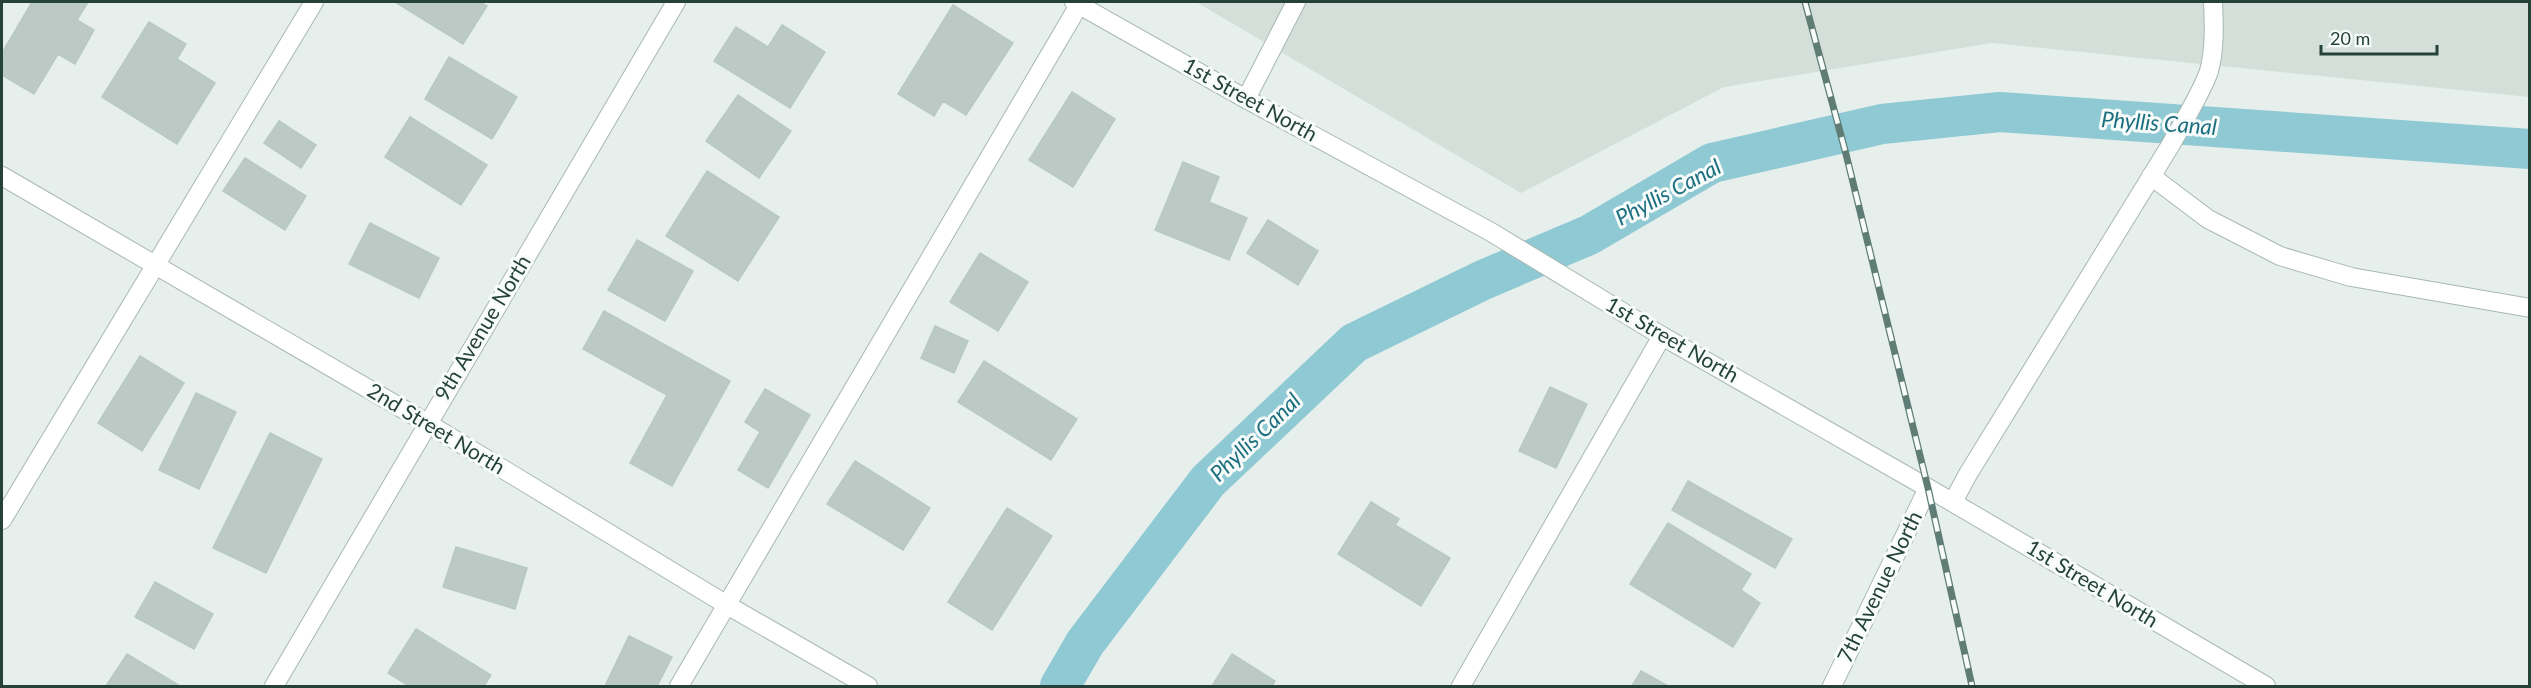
<svg xmlns="http://www.w3.org/2000/svg" width="2531" height="688" font-family="Lato,sans-serif">
<rect width="100%" height="100%" fill="#e6efeb"/>
<path fill="#d4dfda" d="M 1196,2 L 2529,2 L 2529,97 L 1992,43 L 1724,87 L 1521,193 Z"/>
<g fill="none" stroke-linecap="round" stroke-linejoin="round">
<path stroke="#8ec9d4" stroke-width="40" d="M 1060,686 L 1085,643 L 1208,481 L 1354,343 L 1483,280 L 1589,235 L 1712,163 L 1882,124 L 2000,112 L 2530,149"/>
</g>
<path fill="#bbcac4" stroke="#b8c9c2" stroke-width="1.5" d="M 32,2 L 88,2 L 77,20 L 94,30 L 75,64 L 58,54 L 34,94 L 2,75 L 2,53 Z
M 395,2 L 480,2 L 487,6 L 463,44 Z
M 953,5 L 1013,43 L 966,115 L 943,101 L 934,116 L 898,94 Z
M 149,22 L 186,44 L 177,59 L 215,83 L 177,144 L 102,97 Z
M 782,25 L 825,52 L 790,108 L 714,61 L 736,27 L 768,47 Z
M 449,57 L 517,97 L 492,139 L 425,99 Z
M 1072,92 L 1115,119 L 1073,187 L 1029,160 Z
M 738,95 L 791,131 L 759,178 L 706,141 Z
M 410,117 L 487,165 L 461,205 L 385,157 Z
M 279,121 L 316,145 L 301,168 L 264,143 Z
M 245,158 L 306,196 L 285,230 L 223,191 Z
M 1183,162 L 1219,177 L 1209,202 L 1247,218 L 1229,260 L 1155,230 Z
M 707,171 L 779,217 L 738,281 L 666,236 Z
M 1268,220 L 1318,251 L 1298,285 L 1247,253 Z
M 370,223 L 439,258 L 419,298 L 349,264 Z
M 637,240 L 693,271 L 665,321 L 608,290 Z
M 980,253 L 1028,282 L 998,331 L 950,302 Z
M 604,311 L 730,381 L 672,486 L 630,463 L 667,395 L 583,349 Z
M 935,326 L 968,341 L 954,373 L 921,358 Z
M 140,356 L 184,383 L 142,451 L 98,423 Z
M 984,361 L 1077,419 L 1051,460 L 958,402 Z
M 1550,387 L 1587,404 L 1556,468 L 1519,451 Z
M 765,389 L 810,415 L 768,488 L 738,470 L 760,432 L 745,422 Z
M 196,393 L 236,412 L 199,489 L 159,470 Z
M 270,433 L 322,459 L 266,573 L 213,548 Z
M 855,461 L 930,508 L 903,550 L 827,504 Z
M 1688,481 L 1792,539 L 1775,568 L 1672,510 Z
M 1371,502 L 1399,519 L 1395,525 L 1450,558 L 1421,606 L 1338,554 Z
M 1007,508 L 1052,536 L 992,630 L 948,602 Z
M 1668,523 L 1751,574 L 1741,590 L 1760,603 L 1733,647 L 1630,584 Z
M 456,547 L 527,568 L 515,609 L 443,587 Z
M 155,582 L 213,614 L 194,649 L 135,617 Z
M 416,629 L 491,675 L 484,686 L 409,686 L 388,673 Z
M 629,636 L 672,657 L 657,686 L 605,686 Z
M 127,654 L 180,686 L 106,686 Z
M 1232,654 L 1275,681 L 1272,686 L 1212,686 Z
M 1641,671 L 1668,686 L 1632,686 Z"/>
<g fill="none" stroke-linecap="round" stroke-linejoin="round">
<defs>
<path id="lane" d="M 1246,99 L 1296,2
M 2151,176 L 2208,219 L 2280,256 L 2351,277 L 2530,308
M 1953,502 L 1968,474 L 2170,146 C 2181,126 2202,92 2209,71 C 2215,49 2214,24 2213,2
M 2,520 L 314,2
M 679,686 L 1079,5
M 1461,686 L 1662,336"/>
<path id="street" d="M 1074,2 L 1246,99 L 1491,232 L 1662,336 L 1928,488 L 2266,686
M 2,176 L 427,423 L 727,605 L 868,686
M 274,686 L 676,2
M 1832,686 L 1928,488"/>
</defs>
<use href="#lane" stroke="#a8b8b2" stroke-width="20"/>
<use href="#street" stroke="#a8b8b2" stroke-width="20"/>
<use href="#lane" stroke="#fff" stroke-width="18"/>
<use href="#street" stroke="#fff" stroke-width="18"/>
<defs>
<path id="rail" d="M 1805,2 L 1846,154 L 1928,488 L 1972,686"/>
</defs>
<use href="#rail" stroke="#5f7d75" stroke-width="7"/>
<use href="#rail" stroke="#f7fbf9" stroke-width="4.5" stroke-dasharray="14" stroke-linecap="butt"/>
</g>
<g text-anchor="middle" stroke-width="6" stroke-linejoin="round" paint-order="stroke">
<g font-size="21" fill="#24423a" stroke="#f7fbf9">
<text transform="translate(1250 100) rotate(29)" y="7">1st Street North</text>
<text transform="translate(483 328) rotate(-59)" y="7">9th Avenue North</text>
<text transform="translate(1672 340) rotate(30)" y="7">1st Street North</text>
<text transform="translate(436 429) rotate(31)" y="7">2nd Street North</text>
<text transform="translate(2092 584) rotate(31)" y="7">1st Street North</text>
<text transform="translate(1880 587) rotate(-64)" y="7">7th Avenue North</text>
</g>
<g font-size="22" font-style="italic" fill="#1c6f80" stroke="#f7fbf9">
<text transform="translate(2159 123) rotate(4)" y="8">Phyllis Canal</text>
<text transform="translate(1668 192) rotate(-28)" y="8">Phyllis Canal</text>
<text transform="translate(1255 437) rotate(-44)" y="8">Phyllis Canal</text>
</g>
</g>
<rect width="2531" height="688" fill="none" stroke="#24423a" stroke-width="6"/>
<path d="M2321 45v9h116v-9" fill="none" stroke="#24423a" stroke-width="3"/>
<text x="2330" y="45" font-size="18" fill="#24423a" stroke="#f7fbf9" stroke-width="4.5" paint-order="stroke">20 m</text>
</svg>
